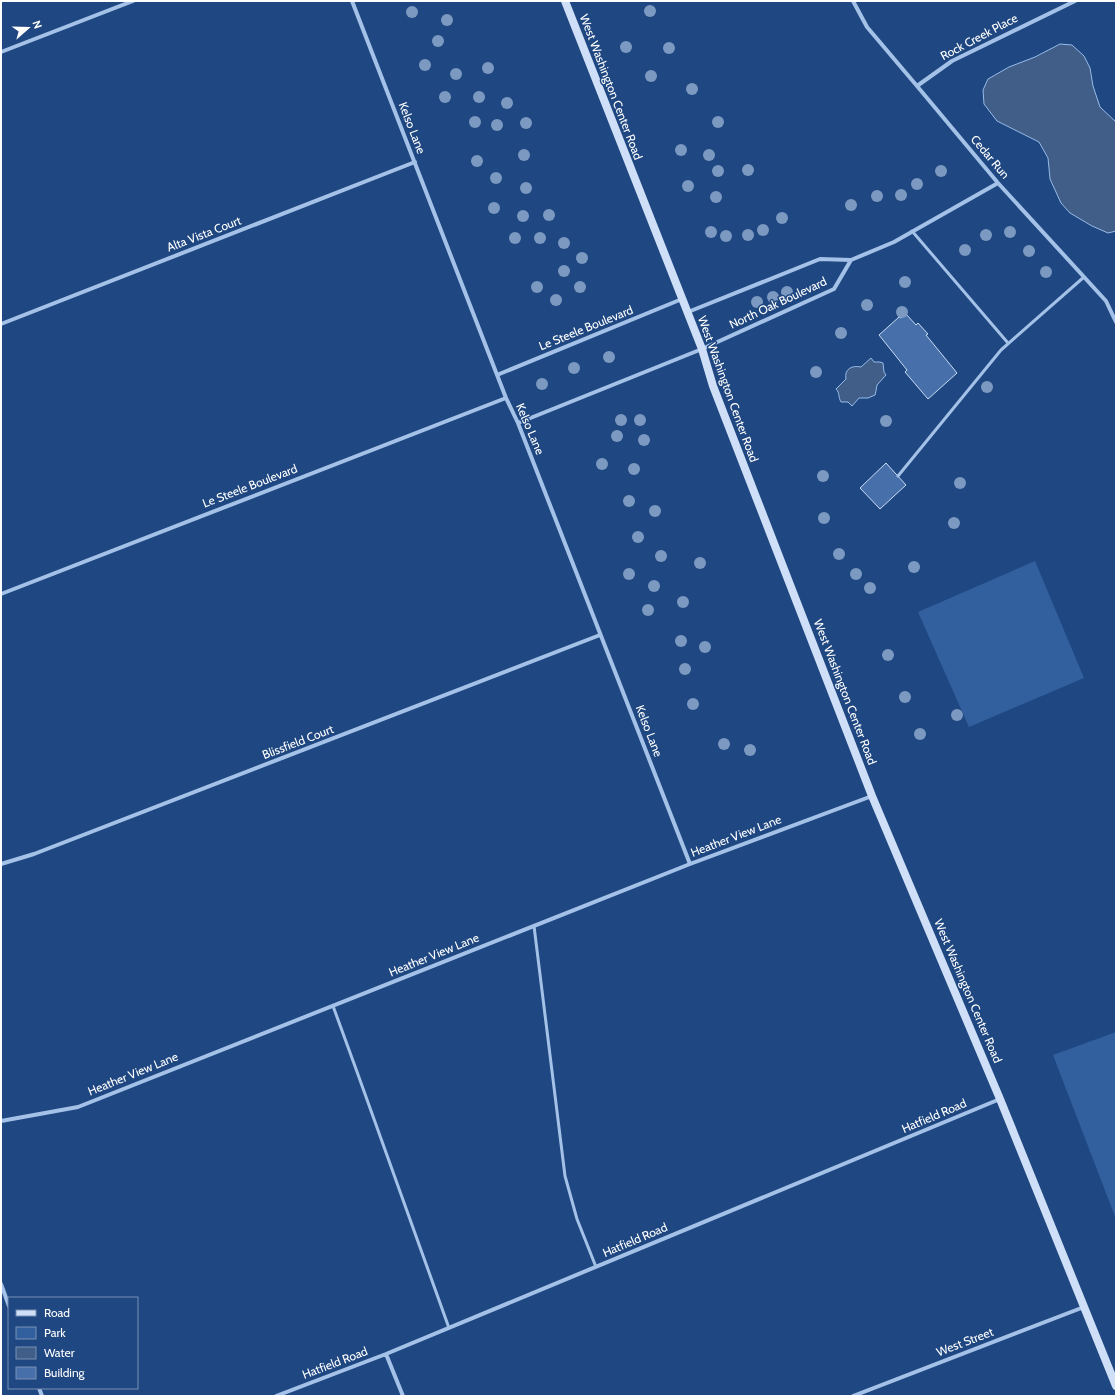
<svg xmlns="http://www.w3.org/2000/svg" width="1117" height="1397" font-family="Cabin,sans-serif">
<rect width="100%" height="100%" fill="#1f4781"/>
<path fill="#32609f" d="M 1035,561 L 1084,678 L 969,727 L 918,612 Z
M 1116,1032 L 1116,1219 L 1053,1055 Z"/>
<path fill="#405e88" stroke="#97bcea" d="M 1060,44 L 1072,45 L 1084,56 L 1090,68 L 1093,86 L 1100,107 L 1116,122 L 1116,231 L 1108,233 L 1092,226 L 1070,213 L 1061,203 L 1050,179 L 1048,158 L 1039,142 L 997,121 L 984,104 L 983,90 L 988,79 L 1009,67 L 1035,57 Z
M 871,358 L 874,362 L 880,362 L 883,363 L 884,372 L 886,375 L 877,385 L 876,391 L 875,395 L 868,398 L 859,398 L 852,406 L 848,402 L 841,402 C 838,397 840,393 836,389 L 846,379 C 844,369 852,365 861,367 Z"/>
<path fill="#4770aa" stroke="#c8dcf6" d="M 906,314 L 916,325 L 918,323 L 928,334 L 926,335 L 957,373 L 928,399 L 905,372 L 907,370 L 879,335 L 899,317 L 901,318 Z
M 886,463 L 906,485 L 880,509 L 860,488 Z"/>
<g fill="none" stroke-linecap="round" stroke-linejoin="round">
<path stroke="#a4c1e8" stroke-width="3" d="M 912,231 L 1008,343
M 898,476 L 1001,350 L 1084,277
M 534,926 L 565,1176 L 577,1219 L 596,1267
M 333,1006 L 356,1069 L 449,1328"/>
<path stroke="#a4c1e8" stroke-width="4" d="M 352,1 L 506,398 L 518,423 L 690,864
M 853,1 L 867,27 L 917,86 L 998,183 L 1106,301 L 1116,322
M 1,52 L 133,1
M 917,86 L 952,61 L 1075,1
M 688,312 L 820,259 L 851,260 L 894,242 L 998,183
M 1,324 L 415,162
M 497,375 L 682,299
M 518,423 L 702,349 L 834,289 L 851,260
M 1,594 L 506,398
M 1,864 L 34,854 L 600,635
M 1,1121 L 78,1107 L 690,864 L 872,796
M 1,1284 L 9,1306
M 386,1354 L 403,1396
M 39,1388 L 42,1396
M 276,1396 L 386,1354 L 1000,1099
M 853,1396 L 1084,1307"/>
<path stroke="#cfdff7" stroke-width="8" d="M 565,1 L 702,349 L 713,386 L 872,796 L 1000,1099 L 1116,1386"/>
</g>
<g fill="#7c99c1">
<circle cx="650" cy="11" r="6"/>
<circle cx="412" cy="12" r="6"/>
<circle cx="447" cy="20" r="6"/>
<circle cx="438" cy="41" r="6"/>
<circle cx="626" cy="47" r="6"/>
<circle cx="669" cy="48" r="6"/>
<circle cx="425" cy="65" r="6"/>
<circle cx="488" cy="68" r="6"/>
<circle cx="456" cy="74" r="6"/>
<circle cx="651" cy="76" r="6"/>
<circle cx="692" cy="89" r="6"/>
<circle cx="445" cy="97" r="6"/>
<circle cx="479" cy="97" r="6"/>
<circle cx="507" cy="103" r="6"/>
<circle cx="475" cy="122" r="6"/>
<circle cx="718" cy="122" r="6"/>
<circle cx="526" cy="123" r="6"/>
<circle cx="497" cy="125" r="6"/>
<circle cx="681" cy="150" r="6"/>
<circle cx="524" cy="155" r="6"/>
<circle cx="709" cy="155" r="6"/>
<circle cx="477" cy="161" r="6"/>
<circle cx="748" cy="170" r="6"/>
<circle cx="718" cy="171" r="6"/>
<circle cx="941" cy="171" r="6"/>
<circle cx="496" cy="178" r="6"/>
<circle cx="917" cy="184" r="6"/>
<circle cx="688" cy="186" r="6"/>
<circle cx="526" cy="188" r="6"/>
<circle cx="901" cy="195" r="6"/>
<circle cx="877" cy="196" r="6"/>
<circle cx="716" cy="197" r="6"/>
<circle cx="851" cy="205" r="6"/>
<circle cx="494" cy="208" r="6"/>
<circle cx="549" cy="215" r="6"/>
<circle cx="523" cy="216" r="6"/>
<circle cx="782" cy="218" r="6"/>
<circle cx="763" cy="230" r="6"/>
<circle cx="711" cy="232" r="6"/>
<circle cx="1010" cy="232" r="6"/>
<circle cx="748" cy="235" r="6"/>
<circle cx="986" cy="235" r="6"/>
<circle cx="726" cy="236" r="6"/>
<circle cx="515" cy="238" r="6"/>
<circle cx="540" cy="238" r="6"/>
<circle cx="564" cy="243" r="6"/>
<circle cx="965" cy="250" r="6"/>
<circle cx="1029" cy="251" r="6"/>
<circle cx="582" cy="258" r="6"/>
<circle cx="564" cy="271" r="6"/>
<circle cx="1046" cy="272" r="6"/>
<circle cx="905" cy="282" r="6"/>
<circle cx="537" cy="287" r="6"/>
<circle cx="580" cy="287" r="6"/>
<circle cx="787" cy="292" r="6"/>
<circle cx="773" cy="297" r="6"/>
<circle cx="556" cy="300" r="6"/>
<circle cx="757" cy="302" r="6"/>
<circle cx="867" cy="305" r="6"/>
<circle cx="902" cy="312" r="6"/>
<circle cx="841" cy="333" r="6"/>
<circle cx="609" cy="357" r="6"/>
<circle cx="574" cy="368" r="6"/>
<circle cx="816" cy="372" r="6"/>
<circle cx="542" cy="384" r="6"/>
<circle cx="987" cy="387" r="6"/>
<circle cx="621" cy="420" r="6"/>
<circle cx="640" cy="420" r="6"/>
<circle cx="886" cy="421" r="6"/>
<circle cx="617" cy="436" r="6"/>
<circle cx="644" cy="440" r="6"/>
<circle cx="602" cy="464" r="6"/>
<circle cx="634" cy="469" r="6"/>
<circle cx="823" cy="476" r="6"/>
<circle cx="960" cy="483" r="6"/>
<circle cx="629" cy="501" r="6"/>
<circle cx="655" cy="511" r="6"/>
<circle cx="824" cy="518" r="6"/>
<circle cx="954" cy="523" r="6"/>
<circle cx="638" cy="537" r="6"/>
<circle cx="839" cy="554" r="6"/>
<circle cx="661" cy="556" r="6"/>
<circle cx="700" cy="563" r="6"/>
<circle cx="914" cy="567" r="6"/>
<circle cx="629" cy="574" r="6"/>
<circle cx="856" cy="574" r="6"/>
<circle cx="654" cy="586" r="6"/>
<circle cx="870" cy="588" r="6"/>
<circle cx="683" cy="602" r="6"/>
<circle cx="648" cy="610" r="6"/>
<circle cx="681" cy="641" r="6"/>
<circle cx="705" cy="647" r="6"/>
<circle cx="888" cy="655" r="6"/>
<circle cx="685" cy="669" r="6"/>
<circle cx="905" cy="697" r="6"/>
<circle cx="693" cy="704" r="6"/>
<circle cx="957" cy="715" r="6"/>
<circle cx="920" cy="734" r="6"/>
<circle cx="724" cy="744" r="6"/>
<circle cx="750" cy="750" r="6"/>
</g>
<g text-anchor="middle" stroke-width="3" stroke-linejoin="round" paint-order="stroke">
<g font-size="12" fill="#fff" stroke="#1f4781">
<text transform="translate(979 37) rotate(-28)" y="4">Rock Creek Place</text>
<text transform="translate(611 87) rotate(69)" y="4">West Washington Center Road</text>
<text transform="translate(412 128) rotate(69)" y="4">Kelso Lane</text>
<text transform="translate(990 157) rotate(50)" y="4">Cedar Run</text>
<text transform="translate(204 234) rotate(-21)" y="4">Alta Vista Court</text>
<text transform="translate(778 303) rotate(-25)" y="4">North Oak Boulevard</text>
<text transform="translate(586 328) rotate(-22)" y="4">Le Steele Boulevard</text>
<text transform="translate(728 389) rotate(70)" y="4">West Washington Center Road</text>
<text transform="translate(530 429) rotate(67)" y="4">Kelso Lane</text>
<text transform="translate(250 486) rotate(-21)" y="4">Le Steele Boulevard</text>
<text transform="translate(845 692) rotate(69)" y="4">West Washington Center Road</text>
<text transform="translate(649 731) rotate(69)" y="4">Kelso Lane</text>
<text transform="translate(298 742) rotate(-21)" y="4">Blissfield Court</text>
<text transform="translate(736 836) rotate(-21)" y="4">Heather View Lane</text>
<text transform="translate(434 955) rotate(-22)" y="4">Heather View Lane</text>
<text transform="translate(968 991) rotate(67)" y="4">West Washington Center Road</text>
<text transform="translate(133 1074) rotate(-22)" y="4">Heather View Lane</text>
<text transform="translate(934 1116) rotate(-23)" y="4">Hatfield Road</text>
<text transform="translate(635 1240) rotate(-23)" y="4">Hatfield Road</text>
<text transform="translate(965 1342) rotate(-21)" y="4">West Street</text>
<text transform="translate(335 1363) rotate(-21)" y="4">Hatfield Road</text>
</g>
</g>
<rect width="1117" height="1397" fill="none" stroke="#ffffff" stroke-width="4"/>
<rect x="8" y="1297" width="130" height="92" fill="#1f4781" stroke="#7991b3"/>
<rect x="16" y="1310" width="20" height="6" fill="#cfdff7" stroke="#7991b3"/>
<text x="44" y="1317" font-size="12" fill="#ffffff">Road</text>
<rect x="16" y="1327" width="20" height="12" fill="#32609f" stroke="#7991b3"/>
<text x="44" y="1337" font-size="12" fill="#ffffff">Park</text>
<rect x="16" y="1347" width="20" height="12" fill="#405e88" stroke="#7991b3"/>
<text x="44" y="1357" font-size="12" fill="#ffffff">Water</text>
<rect x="16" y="1367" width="20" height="12" fill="#4770aa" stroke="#7991b3"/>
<text x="44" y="1377" font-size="12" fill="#ffffff">Building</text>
<g transform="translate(28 28) rotate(70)" stroke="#1f4781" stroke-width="3" paint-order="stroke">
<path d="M0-3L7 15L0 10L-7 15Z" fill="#ffffff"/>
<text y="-6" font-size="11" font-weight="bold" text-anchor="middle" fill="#ffffff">N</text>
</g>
</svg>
